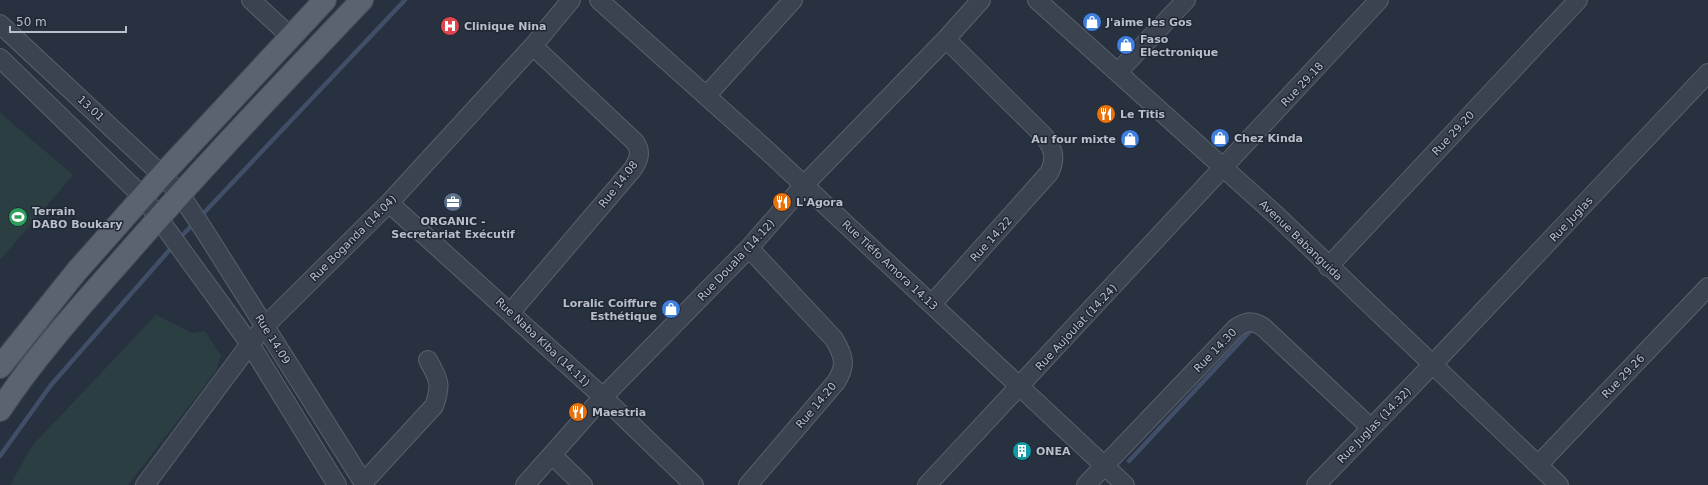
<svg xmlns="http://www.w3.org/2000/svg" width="1708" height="485" font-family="'DejaVu Sans',sans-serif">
<rect width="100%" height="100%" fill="#283140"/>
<path fill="#2b3f42" d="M 0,113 L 73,175 L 0,260 Z
M 156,315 L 192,333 L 205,331 L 221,356 L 216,371 L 128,485 L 10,485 L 32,446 Z"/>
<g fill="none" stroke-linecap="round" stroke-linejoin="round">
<path stroke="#404e68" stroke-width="4.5" d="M 200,217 L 405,0
M 179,239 L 195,222
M 0,456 L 51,385 L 173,246
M 1129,461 L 1253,328"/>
<defs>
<path id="minor" d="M 251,0 L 290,36
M 599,0 L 761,145 L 1125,485
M 1037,0 L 1276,215 L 1559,485
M 0,24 L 162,175 L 180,194 L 202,227 L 365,485
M 0,58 L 143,197 L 250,344 L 337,485
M 1118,72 L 1186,0
M 707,95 L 793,0
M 389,203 L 603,397 L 694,485
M 1328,267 L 1578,0
M 932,304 L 1049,173 C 1057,158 1053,148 1044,136 L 946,39
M 511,312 L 632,170 C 639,160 642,152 635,142 L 533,46
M 552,455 L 583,485
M 1538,465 L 1708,287
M 364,482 L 434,406 C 442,384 439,380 428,360
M 145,485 L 250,344 L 265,326 L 389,203 L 533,46 L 571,0
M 525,485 L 603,397 L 749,248 L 804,185 L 946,39 L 981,0
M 748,485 L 836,382 C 847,365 844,356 834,339 L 749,248
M 927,485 L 1379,0
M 1086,485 L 1236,328 C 1246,321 1252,320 1263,327 L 1371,428
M 1316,485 L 1433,364 L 1708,73"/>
<path id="major" d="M 0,367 L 76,272 L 162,175 L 325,0
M 0,410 C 37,354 82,305 126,255 C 202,168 282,84 362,0"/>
</defs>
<use href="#minor" stroke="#5a616d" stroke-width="20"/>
<use href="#major" stroke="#464c59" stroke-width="24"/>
<use href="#minor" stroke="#3c4350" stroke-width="18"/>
<use href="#major" stroke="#5b6270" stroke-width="22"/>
</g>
<defs>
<symbol id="shop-disc" viewBox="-11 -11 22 22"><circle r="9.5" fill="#3f7fe0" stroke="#212835"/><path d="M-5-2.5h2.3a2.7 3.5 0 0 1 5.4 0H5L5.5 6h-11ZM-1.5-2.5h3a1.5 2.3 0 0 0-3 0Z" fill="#fff"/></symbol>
<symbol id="hospital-disc" viewBox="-11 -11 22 22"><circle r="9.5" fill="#e0444e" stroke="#212835"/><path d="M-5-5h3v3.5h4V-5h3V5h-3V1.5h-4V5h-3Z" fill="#fff"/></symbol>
<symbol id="restaurant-disc" viewBox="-11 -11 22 22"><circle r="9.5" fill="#e8710a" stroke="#212835"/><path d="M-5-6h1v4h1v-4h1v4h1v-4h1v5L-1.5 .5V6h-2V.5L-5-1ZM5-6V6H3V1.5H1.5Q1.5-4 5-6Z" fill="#fff"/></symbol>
<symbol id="office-disc" viewBox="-11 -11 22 22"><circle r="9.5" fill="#5c6f8a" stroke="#212835"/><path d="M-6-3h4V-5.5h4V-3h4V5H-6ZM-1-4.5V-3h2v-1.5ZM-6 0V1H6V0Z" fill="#fff"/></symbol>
<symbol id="stadium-disc" viewBox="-11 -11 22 22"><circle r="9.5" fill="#2e9e5b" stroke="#212835"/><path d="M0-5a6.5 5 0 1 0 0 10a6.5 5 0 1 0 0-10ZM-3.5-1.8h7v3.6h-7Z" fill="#fff"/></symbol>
<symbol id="building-disc" viewBox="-11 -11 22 22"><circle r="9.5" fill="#0f9aa8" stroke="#212835"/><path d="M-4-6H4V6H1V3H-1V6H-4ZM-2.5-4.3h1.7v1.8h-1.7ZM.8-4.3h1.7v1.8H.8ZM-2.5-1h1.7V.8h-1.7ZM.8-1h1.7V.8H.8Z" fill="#fff"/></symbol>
</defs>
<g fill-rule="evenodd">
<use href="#shop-disc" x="1081" y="11" width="22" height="22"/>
<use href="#hospital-disc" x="439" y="15" width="22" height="22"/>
<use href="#shop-disc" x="1115" y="34" width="22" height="22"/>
<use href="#restaurant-disc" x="1095" y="103" width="22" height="22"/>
<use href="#shop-disc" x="1209" y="127" width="22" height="22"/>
<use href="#shop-disc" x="1119" y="128" width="22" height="22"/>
<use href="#office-disc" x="442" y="191" width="22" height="22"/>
<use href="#restaurant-disc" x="771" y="191" width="22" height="22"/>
<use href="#stadium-disc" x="7" y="206" width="22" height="22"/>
<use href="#shop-disc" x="660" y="298" width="22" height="22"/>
<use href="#restaurant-disc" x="567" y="401" width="22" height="22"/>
<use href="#building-disc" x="1011" y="440" width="22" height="22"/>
</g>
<g text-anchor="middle" stroke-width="3" stroke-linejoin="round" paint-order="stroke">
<g font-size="11" font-weight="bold" fill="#b9bfca" stroke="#212835" text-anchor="start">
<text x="1106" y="26">J'aime les Gos</text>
<text x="464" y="30">Clinique Nina</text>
<text x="1140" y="43">Faso<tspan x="1140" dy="13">Electronique</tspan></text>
<text x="1120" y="118">Le Titis</text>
<text x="1234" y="142">Chez Kinda</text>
<text x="1116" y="143" text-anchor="end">Au four mixte</text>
<text x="796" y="206">L'Agora</text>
<text x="32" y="215">Terrain<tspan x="32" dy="13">DABO Boukary</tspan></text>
<text x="453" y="225" text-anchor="middle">ORGANIC -<tspan x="453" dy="13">Secretariat Exécutif</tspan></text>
<text x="657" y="307" text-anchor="end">Loralic Coiffure<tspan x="657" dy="13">Esthétique</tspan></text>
<text x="592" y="416">Maestria</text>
<text x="1036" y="455">ONEA</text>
</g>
<g font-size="11" fill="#b9bfca" stroke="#212835">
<text transform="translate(1302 84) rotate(-47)" y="4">Rue 29.18</text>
<text transform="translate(91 108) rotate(43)" y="4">13.01</text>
<text transform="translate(1453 133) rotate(-47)" y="4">Rue 29.20</text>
<text transform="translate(618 184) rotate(-52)" y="4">Rue 14.08</text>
<text transform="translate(1571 219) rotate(-47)" y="4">Rue Juglas</text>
<text transform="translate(353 238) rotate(-45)" y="4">Rue Boganda (14.04)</text>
<text transform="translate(991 239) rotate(-48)" y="4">Rue 14.22</text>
<text transform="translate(1301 240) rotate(44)" y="4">Avenue Babanguida</text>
<text transform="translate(736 260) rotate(-47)" y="4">Rue Douala (14.12)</text>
<text transform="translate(890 265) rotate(43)" y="4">Rue Tiéfo Amora 14.13</text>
<text transform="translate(1076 327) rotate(-47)" y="4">Rue Aujoulat (14.24)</text>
<text transform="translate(273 339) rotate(58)" y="4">Rue 14.09</text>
<text transform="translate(543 342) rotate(43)" y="4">Rue Naba Kiba (14.11)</text>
<text transform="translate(1215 350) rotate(-46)" y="4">Rue 14.30</text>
<text transform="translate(1623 376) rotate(-46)" y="4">Rue 29.26</text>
<text transform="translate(816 405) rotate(-50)" y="4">Rue 14.20</text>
<text transform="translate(1374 425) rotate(-46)" y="4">Rue Juglas (14.32)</text>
</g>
</g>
<path d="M10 26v6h116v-6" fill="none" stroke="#b9bfca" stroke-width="2"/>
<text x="16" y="26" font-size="12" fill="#b9bfca" stroke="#212835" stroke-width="3" paint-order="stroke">50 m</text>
</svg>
